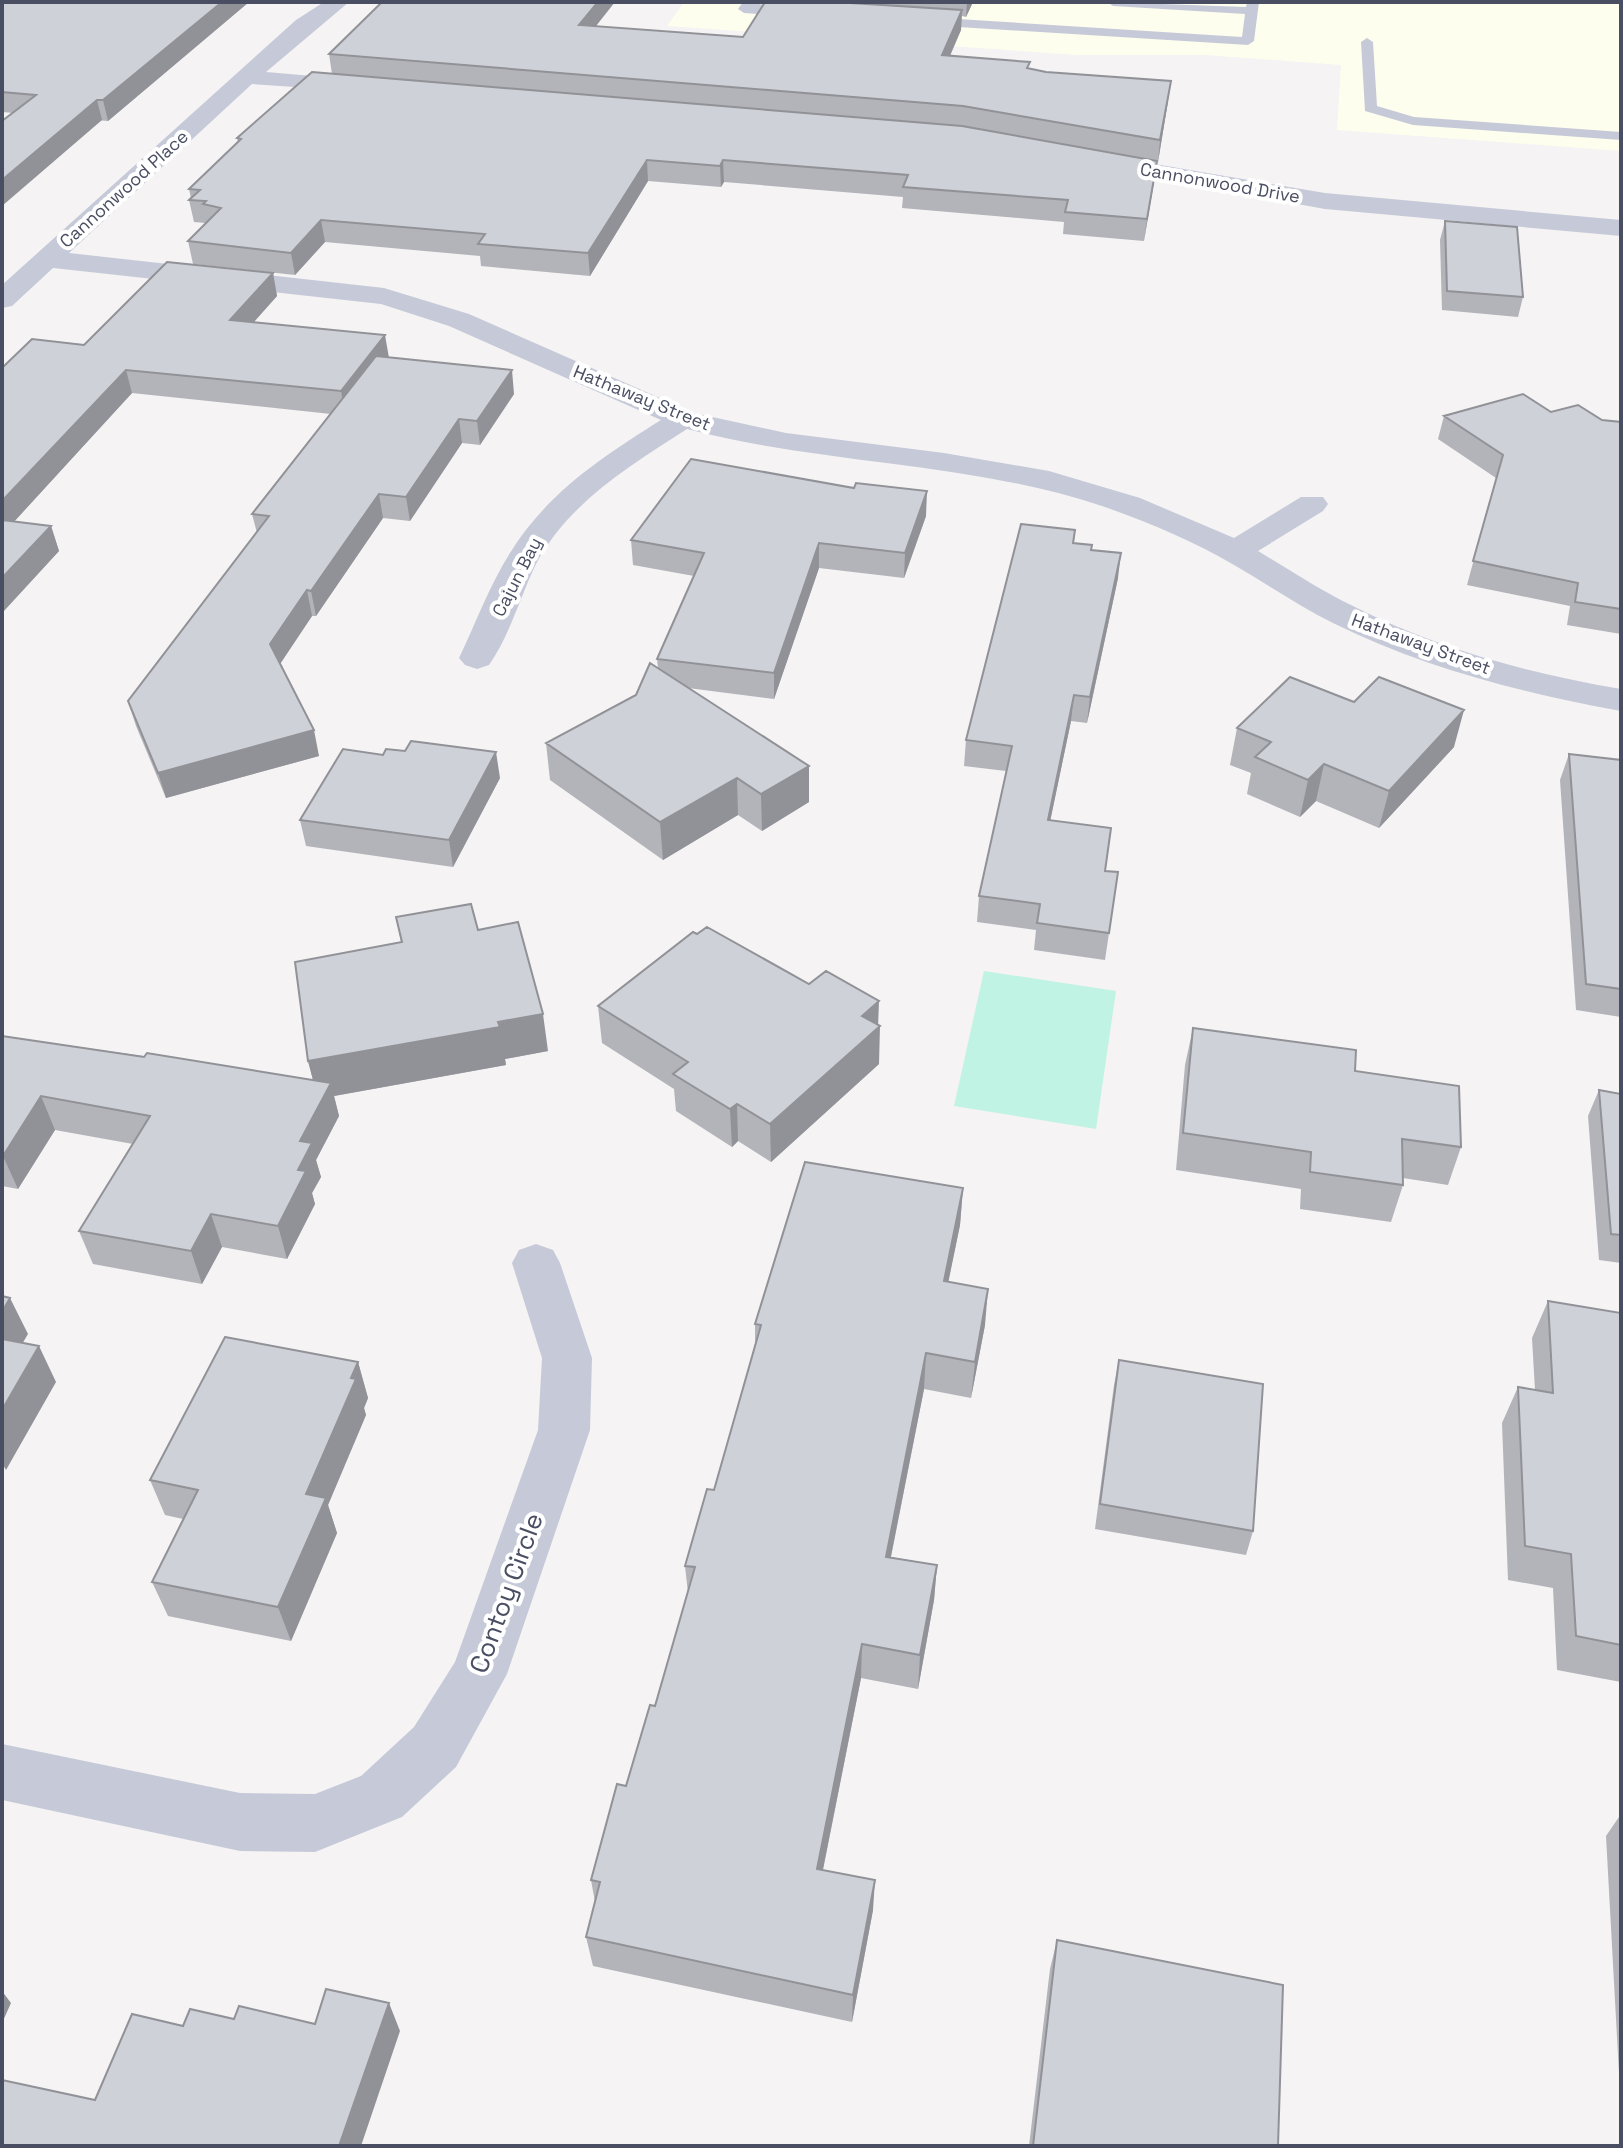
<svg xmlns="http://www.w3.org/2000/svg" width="1623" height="2148" font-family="'Space Grotesk',sans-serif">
<rect width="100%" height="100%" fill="#f5f3f3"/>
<path fill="#fefeee" d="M 684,2 L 1621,2 L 1621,151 L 1337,130 L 1341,65 L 1206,55 L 1078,55 L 667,26 Z"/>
<path fill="#c0f3e3" d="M 984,971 L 1116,991 L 1096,1129 L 954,1106 Z"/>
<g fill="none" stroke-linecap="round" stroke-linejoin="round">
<path fill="#c6cad8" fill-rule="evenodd" d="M 743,2 L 795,9 L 801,13 L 795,17 L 744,13 L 738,9 Z
M 1107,2 L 1246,7 L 1247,2 L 1259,2 L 1254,41 L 1248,45 L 926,25 L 920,21 L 926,17 L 1242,37 L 1245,14 L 1113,6 Z
M 1367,38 L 1373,42 L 1377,106 L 1414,117 L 1621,132 L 1621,140 L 1413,125 L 1365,111 L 1361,42 Z"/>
<path fill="#c6cad8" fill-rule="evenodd" d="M 324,2 L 349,2 L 266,72 L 360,80 L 368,82 L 371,87 L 368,92 L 252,84 L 69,253 L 384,288 L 469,314 L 694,413 L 786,433 L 944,453 L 1049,471 L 1140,498 L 1234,538 L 1301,497 L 1323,497 L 1328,504 L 1323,511 L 1258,551 C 1290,570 1320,590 1353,606 C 1438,649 1528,673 1621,689 L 1621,711 C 1522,693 1424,668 1333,623 C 1299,606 1267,584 1234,565 C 1193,541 1148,522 1102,506 C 968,461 824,465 687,429 C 630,466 569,502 536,564 C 520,597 510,635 489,665 L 477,669 L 465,665 L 459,658 C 476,623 489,586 510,553 C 547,493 602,457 661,420 L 449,326 L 381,304 L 53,268 L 12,306 L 2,308 L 2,285 L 296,20 Z
M 1096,154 L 1325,193 L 1621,220 L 1621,236 L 1325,209 L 1087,166 L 1084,161 L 1087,156 Z
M 536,1244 L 553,1250 L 560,1263 L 592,1358 L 590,1430 L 507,1674 L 456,1767 L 402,1817 L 315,1852 L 240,1851 L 2,1800 L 2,1744 L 240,1793 L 315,1794 L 361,1776 L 414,1727 L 455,1662 L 538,1430 L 542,1358 L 512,1263 L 519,1250 Z"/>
</g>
<path fill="#b2b4ba" d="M 2,2 L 249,2 L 108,121 L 2,112 Z
M 765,2 L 973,2 L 966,17 L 962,16 L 961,30 L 950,56 L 1029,69 L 1168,101 L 1158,162 L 1157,162 L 1144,241 L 1063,234 L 1064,222 L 902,208 L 903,197 L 724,182 L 721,187 L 648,181 L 590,276 L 481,266 L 480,256 L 325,242 L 295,275 L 193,264 L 188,241 L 206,223 L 194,222 L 189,200 L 191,198 L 189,189 L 238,142 L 237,138 L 332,74 L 329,54 L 596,26 L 743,37 Z
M 1445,221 L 1523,297 L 1518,317 L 1442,310 L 1440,240 Z
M 273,273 L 277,296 L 254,322 L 389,357 L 514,394 L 480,445 L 462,443 L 410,521 L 383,518 L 316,616 L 312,616 L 280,664 L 319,756 L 166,798 L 136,726 L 128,701 L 257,533 L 252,514 L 331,414 L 132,393 L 14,521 L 51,526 L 59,551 L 2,613 L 2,368 L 84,345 Z
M 1551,412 L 1602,420 L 1621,422 L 1621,634 L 1567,625 L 1570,606 L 1467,585 L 1496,478 L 1438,439 L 1444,416 Z
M 926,516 L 904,578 L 819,568 L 774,699 L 688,688 L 809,766 L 809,802 L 762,831 L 738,815 L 663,860 L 550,780 L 546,743 L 636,695 L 658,668 L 657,659 L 694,576 L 633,565 L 631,540 Z
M 1075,530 L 1074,543 L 1091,550 L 1118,578 L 1087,723 L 1071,721 L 1050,821 L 1105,871 L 1118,872 L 1105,960 L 1034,950 L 1036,930 L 977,922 L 979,896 L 1006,771 L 964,766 L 966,740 Z
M 1237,728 L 1454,747 L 1379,828 L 1316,801 L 1300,817 L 1247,794 L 1251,773 L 1230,765 Z
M 405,751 L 500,778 L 453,867 L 306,846 L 300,820 L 383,755 Z
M 1569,754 L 1621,760 L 1621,1017 L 1576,1010 L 1560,780 Z
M 396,917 L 478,930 L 548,1051 L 505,1059 L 506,1065 L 334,1096 L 339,1116 L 316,1160 L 321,1177 L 312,1193 L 315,1204 L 287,1259 L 222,1247 L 202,1284 L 93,1264 L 79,1231 L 133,1144 L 55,1130 L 18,1189 L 2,1186 L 2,1036 L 313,1080 L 308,1061 L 401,942 Z
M 598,1006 L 878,1025 L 879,1064 L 771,1162 L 738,1141 L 732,1147 L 676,1111 L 674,1089 L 602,1043 Z
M 1193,1028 L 1355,1071 L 1461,1147 L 1448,1185 L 1403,1178 L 1403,1185 L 1391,1222 L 1300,1209 L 1301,1189 L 1176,1170 L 1185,1065 Z
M 1599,1090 L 1621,1094 L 1621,1263 L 1599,1260 L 1588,1116 Z
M 963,1188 L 960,1225 L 948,1282 L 985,1325 L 971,1398 L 924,1389 L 891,1557 L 937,1565 L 934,1600 L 918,1689 L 861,1678 L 823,1870 L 873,1910 L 852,2022 L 593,1966 L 586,1937 L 595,1902 L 591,1880 L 655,1706 L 688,1593 L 685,1566 L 714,1490 L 755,1344 L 755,1324 Z
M 1548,1301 L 1621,1313 L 1621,1682 L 1557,1670 L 1553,1588 L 1508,1580 L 1502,1423 L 1518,1387 L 1535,1390 L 1532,1338 Z
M 1119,1360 L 1253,1531 L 1246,1555 L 1095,1529 L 1114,1385 Z
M 358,1362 L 368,1398 L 364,1408 L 366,1415 L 328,1505 L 337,1533 L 291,1641 L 168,1616 L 152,1582 L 183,1519 L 165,1515 L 150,1480 Z
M 1621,1814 L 1621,2110 L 1606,1836 Z
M 1057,1940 L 1278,2146 L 1029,2146 L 1050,1969 Z"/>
<path fill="#919297" d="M 222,2 L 249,2 L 108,121 L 103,100 Z
M 598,2 L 615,2 L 581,45 L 579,25 Z
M 967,2 L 973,2 L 966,17 Z
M 962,10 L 961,30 L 941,76 L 942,55 Z
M 1171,81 L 1168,101 L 1158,162 L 1160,140 Z
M 97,100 L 102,120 L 2,206 L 2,180 Z
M 647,160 L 648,181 L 590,276 L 588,253 Z
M 723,160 L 724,182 L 721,187 L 720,166 Z
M 1157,161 L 1154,182 L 1144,241 L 1147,219 Z
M 321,220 L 325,242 L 295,275 L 291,253 Z
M 273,273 L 277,296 L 235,343 L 230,320 Z
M 385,335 L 389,358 L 345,415 L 341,391 Z
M 126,370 L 132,393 L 2,535 L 2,501 Z
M 512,370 L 514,394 L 480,445 L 477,421 Z
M 459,419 L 462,443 L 410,521 L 406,497 Z
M 927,491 L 926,516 L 904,578 L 905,553 Z
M 379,494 L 383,518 L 316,616 L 311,591 Z
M 51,526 L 59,551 L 2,613 L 2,578 Z
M 819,543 L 819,568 L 774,699 L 774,673 Z
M 1121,553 L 1118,578 L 1087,723 L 1090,697 Z
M 307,590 L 312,616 L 276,670 L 270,644 Z
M 1074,695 L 1071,721 L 1045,846 L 1048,820 Z
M 1464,710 L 1454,747 L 1379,828 L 1389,791 Z
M 314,730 L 319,756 L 166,798 L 158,773 Z
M 496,752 L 500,778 L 453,867 L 449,840 Z
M 1324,764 L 1316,801 L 1300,817 L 1308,780 Z
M 809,766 L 809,802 L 762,831 L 761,794 Z
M 737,778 L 738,815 L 663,860 L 660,822 Z
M 879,1001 L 878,1028 L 880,1026 L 879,1064 L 771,1162 L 770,1124 L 862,1016 Z
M 543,1014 L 548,1051 L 505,1059 L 506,1065 L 334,1096 L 339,1116 L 316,1160 L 321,1177 L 312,1193 L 315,1204 L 287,1259 L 278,1226 L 298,1170 L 300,1141 L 318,1099 L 308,1061 Z
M 41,1096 L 55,1130 L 18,1189 L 3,1156 Z
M 737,1104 L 738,1141 L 732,1147 L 730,1109 Z
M 963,1188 L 960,1225 L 941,1318 L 944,1281 Z
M 211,1214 L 222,1247 L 202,1284 L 191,1251 Z
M 988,1289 L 985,1325 L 971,1398 L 975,1362 Z
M 10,1298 L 28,1334 L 5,1373 L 2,1366 L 2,1312 Z
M 39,1346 L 56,1382 L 6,1470 L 2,1463 L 2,1410 Z
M 926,1353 L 924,1389 L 884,1591 L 886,1557 Z
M 358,1362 L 368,1398 L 364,1408 L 366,1415 L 328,1505 L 337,1533 L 291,1641 L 278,1607 L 306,1494 Z
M 937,1565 L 934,1600 L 918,1689 L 920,1655 Z
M 862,1644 L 861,1678 L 817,1899 L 817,1869 Z
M 875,1880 L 873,1910 L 852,2022 L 853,1995 Z
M 2,1991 L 11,2003 L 2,2023 Z
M 389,2003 L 400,2031 L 361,2146 L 339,2146 Z"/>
<path fill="#cfd1d8" stroke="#919297" stroke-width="2" d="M 2,2 L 222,2 L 103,100 L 97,100 L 2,180 L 2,121 L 36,95 L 2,92 Z
M 382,2 L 598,2 L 579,25 L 743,37 L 765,2 L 834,2 L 962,10 L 942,55 L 1030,62 L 1027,68 L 1046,72 L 1171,81 L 1160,140 L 963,106 L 329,54 Z
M 312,72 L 962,126 L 1157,161 L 1147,219 L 1065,212 L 1068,200 L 903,187 L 908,175 L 723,160 L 720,166 L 647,160 L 588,253 L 478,244 L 485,234 L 321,220 L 291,253 L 188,241 L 221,208 L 203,204 L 206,201 L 189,200 L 200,190 L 189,189 L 241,139 L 237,138 Z
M 1445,221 L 1517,227 L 1523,297 L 1447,291 Z
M 167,262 L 273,273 L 230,320 L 385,335 L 341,391 L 126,370 L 2,501 L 2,368 L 32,339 L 84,345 Z
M 376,356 L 512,370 L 477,421 L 459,419 L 406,497 L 379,494 L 311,591 L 307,590 L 270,644 L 314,730 L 158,773 L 128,701 L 269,516 L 252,514 Z
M 1523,394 L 1551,412 L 1578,405 L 1602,420 L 1621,422 L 1621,609 L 1575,602 L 1578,583 L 1473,561 L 1503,455 L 1444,416 Z
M 691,459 L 854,488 L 856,483 L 927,491 L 905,553 L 819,543 L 774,673 L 657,659 L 704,553 L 631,540 Z
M 2,520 L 51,526 L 2,578 Z
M 1021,524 L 1075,530 L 1073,543 L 1092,545 L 1091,550 L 1121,553 L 1090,697 L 1074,695 L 1048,820 L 1111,828 L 1105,871 L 1118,872 L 1109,933 L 1037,923 L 1040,904 L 979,896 L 1012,746 L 966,740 Z
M 650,663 L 809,766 L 761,794 L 737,778 L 660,822 L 546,743 L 636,695 Z
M 1290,677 L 1354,702 L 1379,677 L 1464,710 L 1389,791 L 1324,764 L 1308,780 L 1255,757 L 1271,742 L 1237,728 Z
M 411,741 L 496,752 L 449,840 L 300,820 L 343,749 L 383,755 L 386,749 L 405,751 Z
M 1569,754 L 1621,760 L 1621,989 L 1586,984 Z
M 471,904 L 478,930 L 518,922 L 543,1014 L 498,1022 L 500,1027 L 308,1061 L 295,962 L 402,942 L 396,917 Z
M 707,927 L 809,984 L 826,971 L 879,1001 L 862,1016 L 880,1026 L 770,1124 L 737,1104 L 730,1109 L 673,1074 L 688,1062 L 598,1006 L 693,932 L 697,934 Z
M 1193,1028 L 1356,1050 L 1355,1071 L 1459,1086 L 1461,1147 L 1402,1139 L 1403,1185 L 1310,1172 L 1311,1152 L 1183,1133 Z
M 2,1036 L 144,1057 L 147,1053 L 331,1083 L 300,1141 L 312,1143 L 298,1170 L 306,1171 L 278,1226 L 211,1214 L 191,1251 L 79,1231 L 150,1116 L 41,1096 L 3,1156 L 2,1156 Z
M 1599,1090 L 1621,1094 L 1621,1235 L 1611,1234 Z
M 805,1162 L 963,1188 L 944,1281 L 988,1289 L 975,1362 L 926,1353 L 886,1557 L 937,1565 L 920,1655 L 862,1644 L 817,1869 L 875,1880 L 853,1995 L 586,1937 L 600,1882 L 591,1880 L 617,1784 L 626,1786 L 650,1705 L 655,1706 L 695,1567 L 685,1566 L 707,1489 L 714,1490 L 761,1325 L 755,1324 Z
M 2,1296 L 10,1298 L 2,1312 Z
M 1548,1301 L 1621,1313 L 1621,1645 L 1576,1636 L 1571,1554 L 1525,1546 L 1518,1387 L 1553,1393 Z
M 225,1337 L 358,1362 L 351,1378 L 356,1379 L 306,1494 L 326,1498 L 278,1607 L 152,1582 L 198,1490 L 150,1480 Z
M 2,1339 L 39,1346 L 2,1410 Z
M 1119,1360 L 1263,1384 L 1253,1531 L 1100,1504 Z
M 1057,1940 L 1283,1985 L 1278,2146 L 1033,2146 Z
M 326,1989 L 389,2003 L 339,2146 L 2,2146 L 2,2080 L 95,2100 L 132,2014 L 183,2026 L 190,2009 L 234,2019 L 239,2006 L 315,2024 Z"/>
<g text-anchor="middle" stroke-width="8" stroke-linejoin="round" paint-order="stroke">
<g font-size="18" fill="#494e62" stroke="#fff">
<text transform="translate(1220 183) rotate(10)" y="6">Cannonwood Drive</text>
<text transform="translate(124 189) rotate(-42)" y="6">Cannonwood Place</text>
<text transform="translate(642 398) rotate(22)" y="6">Hathaway Street</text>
<text transform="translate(517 577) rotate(-63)" y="6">Cajun Bay</text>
<text transform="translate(1421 644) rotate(20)" y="6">Hathaway Street</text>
</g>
<g font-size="26" fill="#494e62" stroke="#fff">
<text transform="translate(506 1593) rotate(-70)" y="9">Contoy Circle</text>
</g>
</g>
<rect width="1623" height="2148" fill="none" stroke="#494e62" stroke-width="8"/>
</svg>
